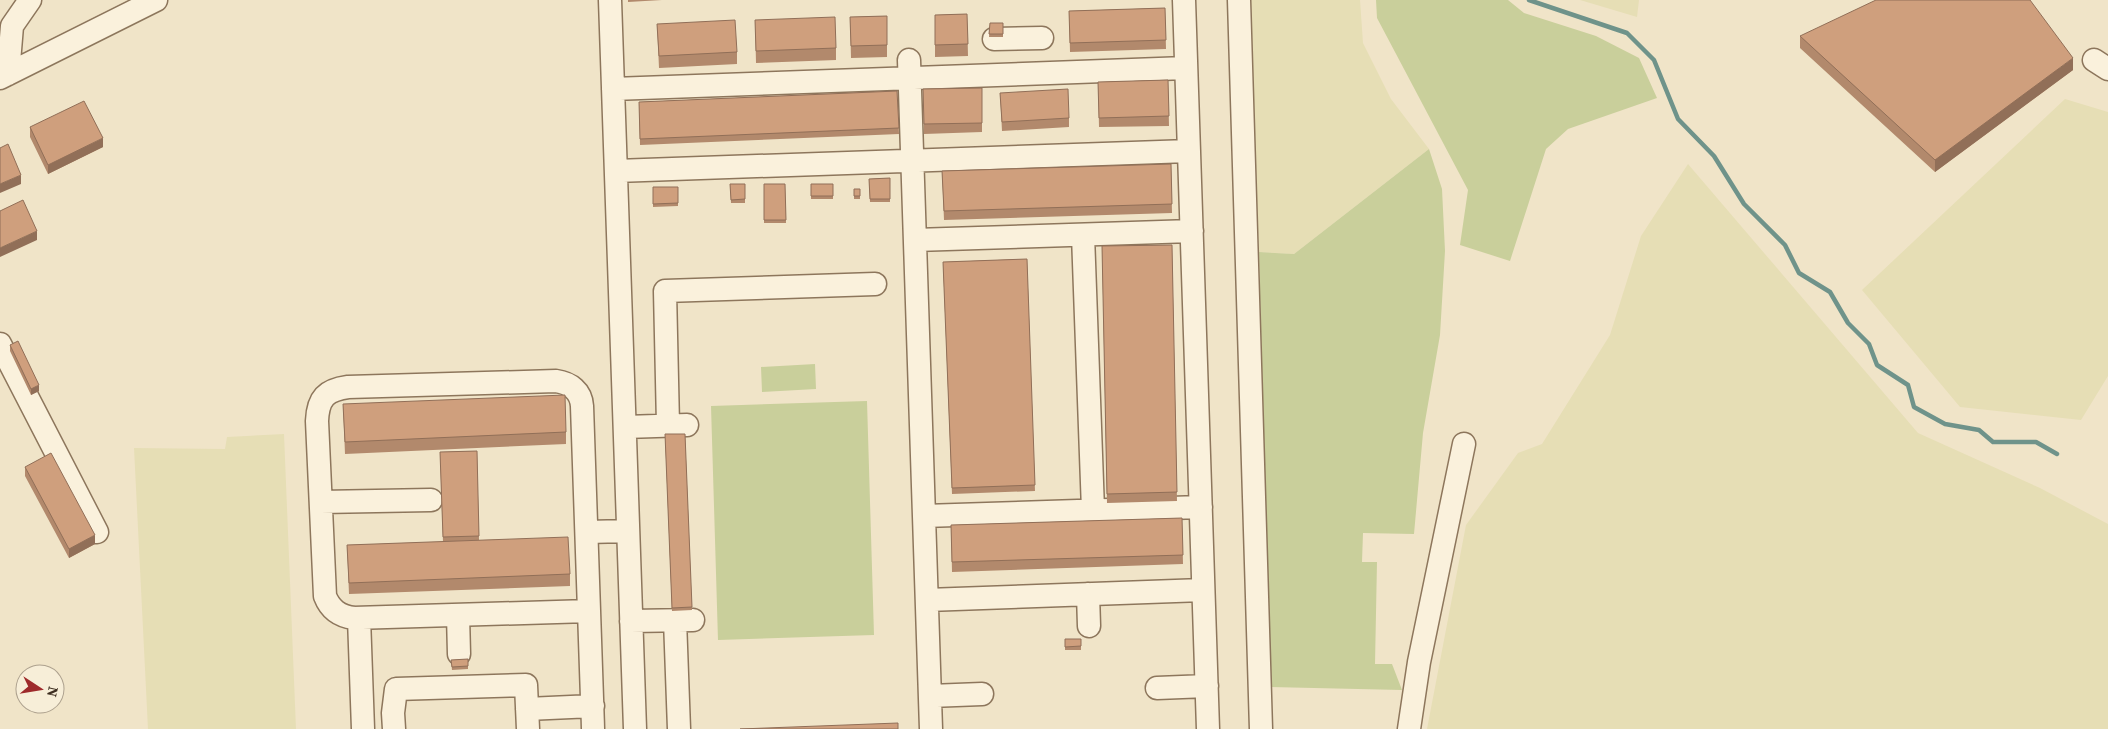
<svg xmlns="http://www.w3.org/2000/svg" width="2108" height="729" font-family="'Source Serif 4',serif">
<rect width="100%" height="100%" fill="#f0e4c8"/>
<path fill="#e6deb5" d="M 1249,0 L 1360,0 L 1363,43 L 1391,99 L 1429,149 L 1294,254 L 1259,252 Z
M 1580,0 L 1639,0 L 1637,17 Z
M 2065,99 L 2108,112 L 2108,376 L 2081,420 L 1960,407 L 1862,290 Z
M 1688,164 L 1918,433 L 2040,488 L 2108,524 L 2108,729 L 1427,729 L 1466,525 L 1518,453 L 1542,444 L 1610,335 L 1641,236 Z
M 284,434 L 296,729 L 148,729 L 134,448 L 225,449 L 227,437 Z"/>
<path fill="#c9cf9b" d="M 1376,0 L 1508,0 L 1524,13 L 1596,36 L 1639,58 L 1657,98 L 1568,129 L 1546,149 L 1510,261 L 1460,245 L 1468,190 L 1377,18 Z
M 1429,149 L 1442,189 L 1445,251 L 1440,335 L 1423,433 L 1414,534 L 1363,533 L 1362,562 L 1377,562 L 1375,664 L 1392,664 L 1402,690 L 1269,687 L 1259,252 L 1294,254 Z
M 815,364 L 816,389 L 762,392 L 761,367 Z
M 867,401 L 874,635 L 718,640 L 711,406 Z"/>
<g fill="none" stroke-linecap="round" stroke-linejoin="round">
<path stroke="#6f938a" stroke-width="4.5" d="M 1529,0 L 1627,33 L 1654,60 L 1678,119 L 1714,156 L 1744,204 L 1785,245 L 1799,273 L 1830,292 L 1848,323 L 1869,344 L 1877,365 L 1908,385 L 1914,407 L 1945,424 L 1979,430 L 1993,442 L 2036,442 L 2057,454"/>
<defs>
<path id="minor" d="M 610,0 L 635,729
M 1184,0 L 1208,729
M 1239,0 L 1261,729
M 994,39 L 1042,38
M 909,60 L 931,729
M 2094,60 L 2108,69
M 8,74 L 12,26 L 30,0
M 0,78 L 156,0
M 613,89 L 1186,68
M 616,171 L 1189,151
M 1083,235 L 1093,510
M 915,240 L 1192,231
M 0,344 L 97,532
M 668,425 L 665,291 L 875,284
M 625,427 L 687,425
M 321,502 L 431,500
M 924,516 L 1201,507
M 587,532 L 628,531
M 1088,594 L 1089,626
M 927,600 L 1203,590
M 589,611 L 354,618 C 339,616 330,609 325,596 L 317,421 C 318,398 326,390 348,387 L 556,381 C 570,383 581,391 582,406 C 586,513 590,621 593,729
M 458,615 L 459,654
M 359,618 L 363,729
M 675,620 L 679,729
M 631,621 L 693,620
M 1157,688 L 1207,686
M 930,696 L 982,694
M 527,709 L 593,706
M 394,729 L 393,713 L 396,689 L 526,685 L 528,729
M 1409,729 L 1419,662 L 1464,444"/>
</defs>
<use href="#minor" stroke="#8d765c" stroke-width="25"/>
<use href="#minor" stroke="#faf1dc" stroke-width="22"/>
</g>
<path fill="#b2896c" d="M 628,0 L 662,0 L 628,2 Z
M 1165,8 L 1166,49 L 1070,52 L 1069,11 Z
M 967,14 L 968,56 L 935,57 L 935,15 Z
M 887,16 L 887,57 L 851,58 L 850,17 Z
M 755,20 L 836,48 L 836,60 L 756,63 Z
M 990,23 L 1003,23 L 1003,37 L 989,37 Z
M 657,24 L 737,52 L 737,64 L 659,68 Z
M 1800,36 L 2073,70 L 1935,172 L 1800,48 Z
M 1168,80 L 1169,126 L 1099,127 L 1098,82 Z
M 982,88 L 982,132 L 924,134 L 923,89 Z
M 897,91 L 899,134 L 640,145 L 639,102 Z
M 1000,93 L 1069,118 L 1069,127 L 1002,131 Z
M 30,127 L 103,147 L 48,174 L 30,137 Z
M 1171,164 L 1172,213 L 944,220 L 942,171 Z
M 890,178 L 890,202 L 870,202 L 869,179 Z
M 730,184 L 745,184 L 745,203 L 731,203 Z
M 764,184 L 785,184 L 786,223 L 764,223 Z
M 811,184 L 833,184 L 833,199 L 811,199 Z
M 653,187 L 678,187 L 678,206 L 653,207 Z
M 854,189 L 860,189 L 860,199 L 854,199 Z
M 1172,245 L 1177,501 L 1107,503 L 1102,246 Z
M 1027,259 L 1035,491 L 952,494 L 943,262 Z
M 10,345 L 39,391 L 31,395 L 10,351 Z
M 343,404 L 566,432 L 566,444 L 345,454 Z
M 665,434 L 685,434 L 692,610 L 672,611 Z
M 477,451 L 479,540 L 570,574 L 570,586 L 349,594 L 347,545 L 443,542 L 440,452 Z
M 25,467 L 95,544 L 69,558 L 25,476 Z
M 1182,518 L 1183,564 L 952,572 L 951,525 Z
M 1065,639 L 1081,639 L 1081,650 L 1065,650 Z
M 468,659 L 468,669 L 452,670 L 451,660 Z"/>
<path fill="#916f58" d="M 2073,58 L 2073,70 L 1935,172 L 1935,160 Z
M 103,138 L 103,147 L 48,174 L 48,165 Z
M 21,175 L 21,184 L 0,193 L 0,184 Z
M 37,231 L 37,240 L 0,257 L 0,248 Z
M 39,385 L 39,391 L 31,395 L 31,389 Z
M 95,535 L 95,544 L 69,558 L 69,549 Z"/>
<path fill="#cf9f7d" stroke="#916f58" d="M 1876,0 L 2030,0 L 2073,58 L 1935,160 L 1800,36 Z
M 1165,8 L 1166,40 L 1070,43 L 1069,11 Z
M 967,14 L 968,44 L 935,45 L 935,15 Z
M 887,16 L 887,45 L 851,46 L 850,17 Z
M 835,17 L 836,48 L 756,51 L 755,20 Z
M 735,20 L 737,52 L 659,56 L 657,24 Z
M 990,23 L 1003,23 L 1003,34 L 989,34 Z
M 1168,80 L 1169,116 L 1099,118 L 1098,82 Z
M 982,88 L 982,123 L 924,124 L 923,89 Z
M 1068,89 L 1069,118 L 1002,122 L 1000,93 Z
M 897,91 L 899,128 L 640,139 L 639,102 Z
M 84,101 L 103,138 L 48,165 L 30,127 Z
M 8,144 L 21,175 L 0,184 L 0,148 Z
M 1171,164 L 1172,204 L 944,211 L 942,171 Z
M 890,178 L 890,199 L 870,199 L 869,179 Z
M 730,184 L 745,184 L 745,199 L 731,200 Z
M 764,184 L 785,184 L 786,220 L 764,220 Z
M 811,184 L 833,184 L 833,196 L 811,196 Z
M 653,187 L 678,187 L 678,203 L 653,204 Z
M 854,189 L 860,189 L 860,196 L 854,196 Z
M 23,200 L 37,231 L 0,248 L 0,211 Z
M 1172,245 L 1177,492 L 1107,494 L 1102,246 Z
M 1027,259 L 1035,485 L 952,488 L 943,262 Z
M 18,341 L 39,385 L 31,389 L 10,345 Z
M 565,395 L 566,432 L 345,442 L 343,404 Z
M 665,434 L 685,434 L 692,607 L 672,608 Z
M 477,451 L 479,536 L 443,537 L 440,452 Z
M 51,453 L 95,535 L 69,549 L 25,467 Z
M 1182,518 L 1183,555 L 952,562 L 951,525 Z
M 568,537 L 570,574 L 349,583 L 347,545 Z
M 1065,639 L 1081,639 L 1081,646 L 1065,647 Z
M 468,659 L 468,666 L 452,667 L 451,660 Z
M 898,723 L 898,729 L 740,729 Z"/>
<g transform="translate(40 689) rotate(102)"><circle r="24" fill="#f7eed8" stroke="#ada18e"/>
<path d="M0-4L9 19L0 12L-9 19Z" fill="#9e2a2b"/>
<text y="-8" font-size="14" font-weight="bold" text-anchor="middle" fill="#3d2e20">N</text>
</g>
</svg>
